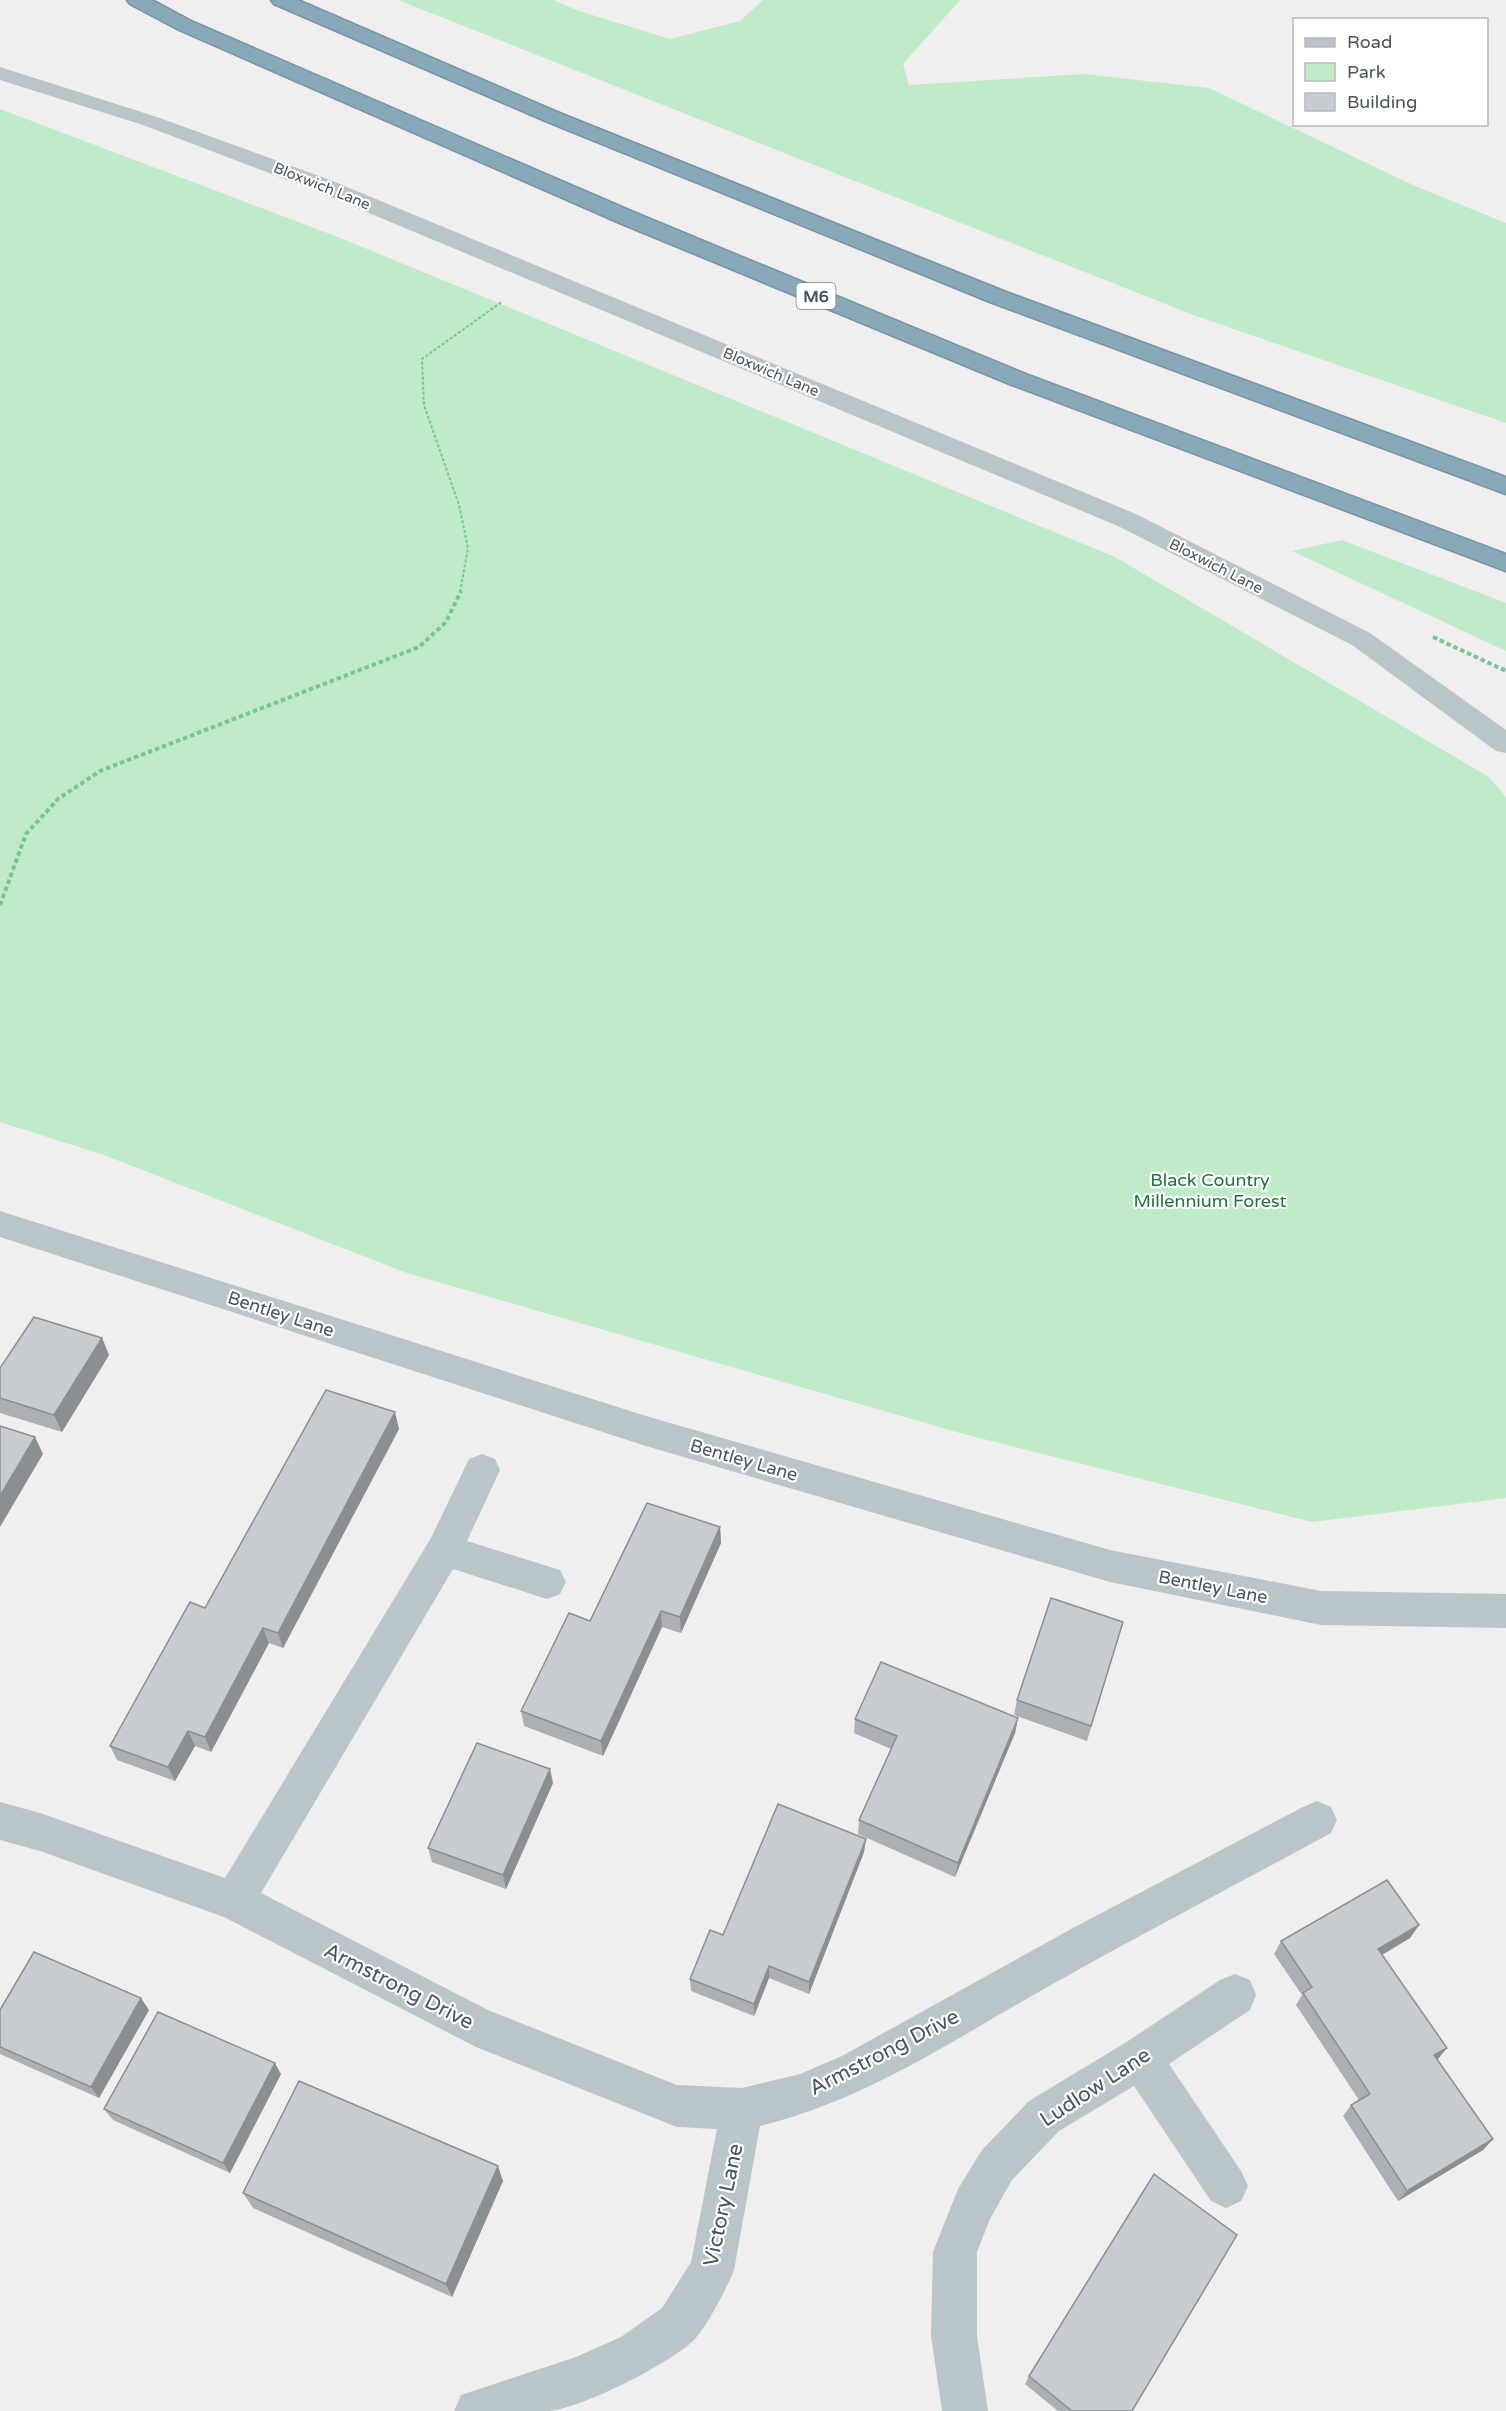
<svg xmlns="http://www.w3.org/2000/svg" width="1506" height="2411" font-family="'Varela Round',sans-serif">
<rect width="100%" height="100%" fill="#f0eeee"/>
<path fill="#bfebc8" d="M 398,0 L 554,0 L 576,10 L 670,39 L 740,21 L 763,0 L 960,0 L 903,64 L 909,85 L 1084,74 L 1209,88 L 1415,186 L 1506,223 L 1506,423 L 1196,316 Z
M 0,109 L 338,237 L 1115,557 L 1489,777 L 1506,797 L 1506,1498 L 1312,1522 L 960,1433 L 407,1273 L 104,1155 L 0,1122 Z
M 1342,540 L 1506,603 L 1506,651 L 1292,551 Z"/>
<g fill="none" stroke-linecap="round" stroke-linejoin="round">
<defs>
<path id="motorway" d="M 127,0 L 152,0 L 193,22 L 638,214 L 1028,375 L 1506,554 L 1506,571 L 1012,385 L 622,224 L 179,30 L 130,4 Z
M 271,0 L 298,0 L 557,112 L 1006,292 L 1506,477 L 1506,494 L 990,302 L 543,120 L 274,4 Z"/>
</defs>
<use href="#motorway" stroke="#7594a4" stroke-width="3"/>
<path stroke="#7ac593" stroke-width="2" stroke-dasharray="3 2" stroke-linecap="butt" d="M 460,592 L 468,548 L 459,505 L 424,405 L 422,359 L 503,301"/>
<path stroke="#7ac593" stroke-width="4" stroke-dasharray="4.5 3" stroke-linecap="butt" d="M 1433,637 L 1506,671
M 0,905 L 26,834 L 58,799 L 100,771 L 419,647 L 446,622 L 461,591"/>
<path fill="#bac5c9" fill-rule="evenodd" d="M 482,1454 L 495,1459 L 500,1470 L 467,1541 L 560,1570 L 566,1582 L 560,1594 L 547,1599 L 453,1569 L 261,1893 L 488,2010 L 677,2085 L 742,2088 L 800,2074 L 842,2056 L 1073,1928 L 1303,1807 L 1317,1801 L 1331,1807 L 1337,1820 L 1331,1833 C 1235,1885 1138,1936 1042,1990 C 952,2041 863,2101 760,2126 L 734,2270 C 727,2288 706,2328 693,2341 C 667,2365 584,2407 550,2411 C 519,2411 485,2411 454,2411 L 461,2395 L 576,2357 L 621,2337 L 662,2308 L 691,2262 L 717,2129 L 677,2127 L 476,2047 L 224,1917 L 40,1851 L 0,1840 L 0,1802 L 40,1813 L 225,1878 L 431,1538 L 469,1459 Z
M 1235,1974 L 1250,1980 L 1256,1995 L 1250,2010 L 1169,2064 L 1241,2171 L 1248,2186 L 1241,2201 L 1226,2208 L 1211,2201 L 1134,2086 L 1059,2131 L 1012,2180 L 990,2219 L 977,2252 L 977,2336 L 988,2411 L 942,2411 L 931,2336 L 933,2252 L 958,2189 L 982,2150 L 1029,2101 L 1125,2043 L 1220,1980 Z"/>
<path fill="#bac5c9" fill-rule="evenodd" d="M 0,67 L 157,117 L 330,180 L 1136,514 L 1370,633 L 1506,730 L 1506,753 L 1496,751 L 1352,645 L 1118,526 L 314,190 L 143,125 L 0,80 Z
M 0,1211 L 646,1416 L 1110,1550 L 1321,1591 L 1506,1594 L 1506,1628 L 1321,1625 L 1110,1582 L 646,1446 L 0,1237 Z"/>
<use href="#motorway" fill="#89a9b9" fill-rule="evenodd"/>
</g>
<path fill="#acafb3" d="M 102,1338 L 109,1355 L 62,1432 L 0,1413 L 0,1368 Z
M 399,1429 L 283,1648 L 269,1643 L 211,1752 L 195,1746 L 175,1781 L 117,1760 L 110,1746 L 205,1608 Z
M 720,1527 L 721,1543 L 681,1633 L 662,1627 L 603,1756 L 524,1726 L 521,1711 L 590,1621 Z
M 1119,1637 L 1087,1741 L 1014,1715 L 1017,1700 Z
M 1018,1718 L 1015,1733 L 955,1877 L 858,1834 L 859,1820 L 891,1749 L 854,1733 L 855,1719 Z
M 553,1783 L 506,1889 L 432,1862 L 428,1848 Z
M 866,1839 L 864,1852 L 809,1994 L 769,1978 L 754,2016 L 691,1991 L 690,1979 L 723,1935 Z
M 1419,1925 L 1410,1938 L 1382,1955 L 1437,2060 L 1493,2139 L 1483,2150 L 1398,2201 L 1343,2116 L 1351,2105 L 1359,2100 L 1296,2005 L 1302,1995 L 1274,1954 L 1281,1941 Z
M 0,2010 L 149,2010 L 99,2098 L 0,2054 Z
M 281,2074 L 230,2173 L 113,2120 L 104,2109 Z
M 503,2181 L 452,2297 L 253,2208 L 243,2193 Z
M 1029,2376 L 1132,2411 L 1058,2411 L 1025,2384 Z"/>
<path fill="#8c8f92" d="M 102,1338 L 109,1355 L 62,1432 L 54,1415 Z
M 395,1412 L 399,1429 L 283,1648 L 278,1633 Z
M 35,1437 L 43,1454 L 0,1527 L 0,1496 Z
M 720,1527 L 721,1543 L 681,1633 L 680,1617 Z
M 661,1611 L 662,1627 L 603,1756 L 601,1741 Z
M 263,1628 L 269,1643 L 211,1752 L 205,1737 Z
M 1018,1718 L 1015,1733 L 955,1877 L 958,1863 Z
M 188,1731 L 195,1746 L 175,1781 L 168,1767 Z
M 550,1769 L 553,1783 L 506,1889 L 503,1875 Z
M 866,1839 L 864,1852 L 809,1994 L 809,1982 Z
M 1419,1925 L 1410,1938 L 1370,1962 L 1378,1949 Z
M 769,1966 L 769,1978 L 754,2016 L 754,2004 Z
M 141,1998 L 149,2010 L 99,2098 L 91,2087 Z
M 1447,2048 L 1438,2059 L 1425,2067 L 1434,2055 Z
M 275,2063 L 281,2074 L 230,2173 L 223,2163 Z
M 1493,2139 L 1483,2150 L 1398,2201 L 1407,2191 Z
M 498,2166 L 503,2181 L 452,2297 L 446,2284 Z"/>
<path fill="#c8ccd0" stroke="#8c8f92" stroke-width="1.5" d="M 34,1317 L 102,1338 L 54,1415 L 0,1398 L 0,1368 Z
M 326,1390 L 395,1412 L 278,1633 L 263,1628 L 205,1737 L 188,1731 L 168,1767 L 110,1746 L 190,1602 L 205,1608 Z
M 0,1426 L 35,1437 L 0,1496 Z
M 647,1503 L 720,1527 L 680,1617 L 661,1611 L 601,1741 L 521,1711 L 569,1613 L 590,1621 Z
M 1051,1598 L 1123,1622 L 1091,1726 L 1017,1700 Z
M 881,1662 L 1018,1718 L 958,1863 L 859,1820 L 897,1736 L 855,1719 Z
M 477,1743 L 550,1769 L 503,1875 L 428,1848 Z
M 778,1804 L 866,1839 L 809,1982 L 769,1966 L 754,2004 L 690,1979 L 710,1930 L 723,1935 Z
M 1387,1880 L 1419,1925 L 1378,1949 L 1447,2048 L 1434,2055 L 1493,2139 L 1407,2191 L 1351,2105 L 1370,2094 L 1303,1993 L 1312,1987 L 1281,1941 Z
M 34,1952 L 141,1998 L 91,2087 L 0,2047 L 0,2010 Z
M 158,2012 L 275,2063 L 223,2163 L 104,2109 Z
M 299,2081 L 498,2166 L 446,2284 L 243,2193 Z
M 1154,2174 L 1237,2235 L 1132,2411 L 1072,2411 L 1029,2376 Z"/>
<g text-anchor="middle" stroke-width="4.5" stroke-linejoin="round" paint-order="stroke">
<g font-size="15" fill="#475459" stroke="#fff">
<text transform="translate(322 186) rotate(22)" y="5">Bloxwich Lane</text>
<text transform="translate(771 372) rotate(23)" y="5">Bloxwich Lane</text>
<text transform="translate(1216 566) rotate(27)" y="5">Bloxwich Lane</text>
</g>
<rect fill="#fff" stroke="#7e878b" stroke-width="1.5" x="796.5" y="283" width="39" height="26" rx="4.5"/>
<g font-size="16" font-weight="bold" fill="#475459">
<text x="816" y="302">M6</text>
</g>
<g font-size="18" fill="#1e743a" stroke="#fff">
<text x="1210" y="1186">Black Country<tspan x="1210" dy="21">Millennium Forest</tspan></text>
</g>
<g font-size="18" fill="#475459" stroke="#fff">
<text transform="translate(281 1314) rotate(18)" y="6">Bentley Lane</text>
<text transform="translate(744 1460) rotate(16)" y="6">Bentley Lane</text>
<text transform="translate(1213 1587) rotate(11)" y="6">Bentley Lane</text>
</g>
<g font-size="21" fill="#475459" stroke="#fff">
<text transform="translate(399 1986) rotate(27)" y="7">Armstrong Drive</text>
<text transform="translate(884 2052) rotate(-27)" y="7">Armstrong Drive</text>
<text transform="translate(1095 2087) rotate(-33)" y="7">Ludlow Lane</text>
<text transform="translate(723 2205) rotate(-78)" y="7">Victory Lane</text>
</g>
</g>
<rect x="1293" y="18" width="195" height="108" fill="#ffffff" stroke="#b5bbbd" stroke-width="1.5"/>
<rect x="1305" y="38" width="30" height="9" fill="#bac5c9" stroke="#b5bbbd" stroke-width="1.5"/>
<text x="1347" y="48" font-size="18" fill="#475459">Road</text>
<rect x="1305" y="63" width="30" height="18" fill="#bfebc8" stroke="#b5bbbd" stroke-width="1.5"/>
<text x="1347" y="78" font-size="18" fill="#475459">Park</text>
<rect x="1305" y="93" width="30" height="18" fill="#c8ccd0" stroke="#b5bbbd" stroke-width="1.5"/>
<text x="1347" y="108" font-size="18" fill="#475459">Building</text>
</svg>
